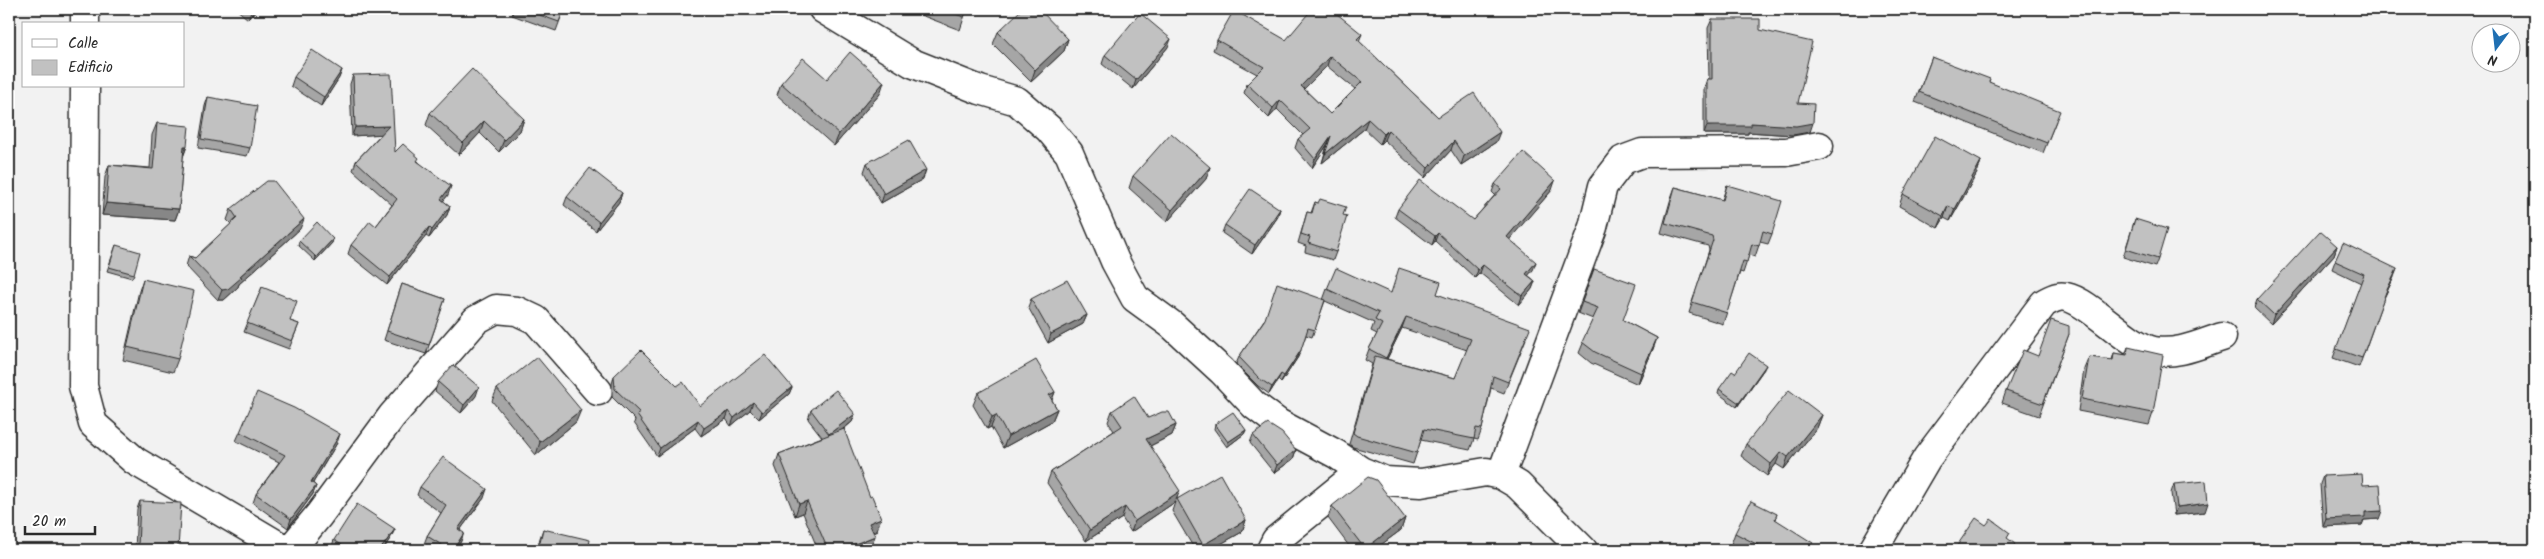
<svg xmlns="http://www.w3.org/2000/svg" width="2544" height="559" font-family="Kalam,sans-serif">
<rect width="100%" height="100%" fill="#f2f2f2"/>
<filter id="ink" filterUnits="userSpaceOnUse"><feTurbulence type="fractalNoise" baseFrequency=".02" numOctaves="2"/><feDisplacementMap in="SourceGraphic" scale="10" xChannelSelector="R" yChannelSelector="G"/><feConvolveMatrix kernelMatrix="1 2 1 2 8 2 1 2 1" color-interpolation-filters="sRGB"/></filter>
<g filter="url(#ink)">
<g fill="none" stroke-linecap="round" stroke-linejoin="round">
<defs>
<path id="minor" d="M 823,9 L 912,63 L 980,90 L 1017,101 L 1049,129 L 1069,153 L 1115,261 L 1135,298 L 1172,325 L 1222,371 L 1254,405 L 1278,423 L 1336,454 L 1361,471 L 1385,481 L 1421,483 L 1486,472 L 1501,475 L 1518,485 L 1583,550
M 85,24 L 85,9
M 85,86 L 83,386 L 93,424 L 135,461 L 286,550
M 1501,475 L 1593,227 L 1603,186 L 1623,160 L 1642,153 L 1786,152 L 1819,146
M 290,550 L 319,515 L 392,416 L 476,320 L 496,309 L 517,311 L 536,320 L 598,391
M 1271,550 L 1276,540 L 1361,471
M 1873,550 L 1927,458 L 2044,303 C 2048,301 2053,298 2058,297 C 2082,291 2125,346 2154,351 C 2178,355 2200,344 2222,337"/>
</defs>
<use href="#minor" stroke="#2b2b2b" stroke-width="31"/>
<use href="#minor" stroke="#fff" stroke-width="28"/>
</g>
<path fill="#a6a6a6" stroke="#2b2b2b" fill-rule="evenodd" d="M 236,9 L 257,9 L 248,19 Z
M 514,9 L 564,9 L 556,31 L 512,15 Z
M 920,9 L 967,9 L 960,30 L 918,14 Z
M 1712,19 L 1760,30 L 1798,103 L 1810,132 L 1793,135 L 1748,132 L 1748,134 L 1704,134 L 1704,88 L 1707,79 L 1709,79 L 1708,28 Z
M 998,32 L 1068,39 L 1064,51 L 1031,82 L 993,44 Z
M 1362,34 L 1359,41 L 1438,117 L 1496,142 L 1461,165 L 1451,150 L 1425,178 L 1384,140 L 1380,144 L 1364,129 L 1322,163 L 1327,145 L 1312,168 L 1295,148 L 1298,139 L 1303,135 L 1277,109 L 1269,118 L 1244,93 L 1247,84 L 1257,74 L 1213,50 L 1217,40 L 1286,40 ZM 1327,66 L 1355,89 L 1330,114 L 1304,89 Z
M 1168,47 L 1133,89 L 1102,64 L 1105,55 Z
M 1932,57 L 1989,82 L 2056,121 L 2043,153 L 1915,102 Z
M 342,70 L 339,78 L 321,106 L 291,86 L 294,77 Z
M 353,75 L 395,152 L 418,161 L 448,195 L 443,201 L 450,206 L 447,215 L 429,238 L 426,236 L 387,285 L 348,254 L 351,245 L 376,226 L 392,205 L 353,170 L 356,161 L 381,134 L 352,136 L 350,84 Z
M 827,79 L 880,94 L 834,146 L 777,95 L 781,83 Z
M 208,97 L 250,148 L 247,156 L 198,148 L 205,106 Z
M 430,113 L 524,119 L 520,131 L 499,152 L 480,133 L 459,155 L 426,125 Z
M 157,123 L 187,146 L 183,157 L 179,209 L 175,220 L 102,215 L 105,177 L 109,165 L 150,168 L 152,135 Z
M 1981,161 L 1977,173 L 1950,221 L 1944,218 L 1938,228 L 1899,206 L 1903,194 Z
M 867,163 L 923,179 L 881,203 L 864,172 Z
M 1210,167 L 1206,179 L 1167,222 L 1129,188 L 1133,176 Z
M 1495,184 L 1552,190 L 1509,239 L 1533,270 L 1528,275 L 1535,281 L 1532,289 L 1519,305 L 1480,273 L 1475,278 L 1435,241 L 1432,245 L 1395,217 L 1398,209 L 1473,220 L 1495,195 L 1492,192 Z
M 1727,185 L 1772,234 L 1768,244 L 1760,242 L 1755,257 L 1749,255 L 1743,273 L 1740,272 L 1723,324 L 1689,313 L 1709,250 L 1708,246 L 1661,233 L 1671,198 L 1675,187 L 1722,200 Z
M 622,193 L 619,202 L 596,231 L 564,205 L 567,197 Z
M 1315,202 L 1343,215 L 1336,252 L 1333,260 L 1305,252 L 1306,246 L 1298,243 L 1307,212 L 1311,213 Z
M 231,209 L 300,229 L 239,284 L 238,287 L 224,300 L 218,300 L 186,266 L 189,256 L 195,258 L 231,224 L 227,220 Z
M 1280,209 L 1277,218 L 1252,254 L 1222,233 L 1225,225 Z
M 2135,219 L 2158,259 L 2155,267 L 2123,257 Z
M 333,239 L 332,243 L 315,261 L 298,245 L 299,241 Z
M 116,245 L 134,274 L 132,278 L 107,271 Z
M 2337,246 L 2334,255 L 2271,324 L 2254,308 L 2257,299 Z
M 2335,261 L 2394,277 L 2383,300 L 2359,367 L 2333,358 L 2361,283 L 2332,269 Z
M 1594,269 L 1623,320 L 1657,338 L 1653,349 L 1638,384 L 1591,363 L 1579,353 L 1593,319 L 1578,313 Z
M 143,279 L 178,359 L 173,372 L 123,360 L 139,291 Z
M 402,284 L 445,299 L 426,354 L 384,340 Z
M 262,287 L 290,321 L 299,324 L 289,349 L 244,332 Z
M 1327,289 L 1390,293 L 1437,294 L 1526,339 L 1504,393 L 1491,388 L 1482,429 L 1478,440 L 1474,439 L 1470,450 L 1421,440 L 1413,464 L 1353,447 L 1349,444 L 1372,364 L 1365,360 L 1369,349 L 1377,334 L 1371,331 L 1374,323 L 1325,301 L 1312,337 L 1306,335 L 1298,357 L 1281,383 L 1278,380 L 1269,394 L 1258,386 L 1236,364 L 1239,357 L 1264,320 L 1323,300 ZM 1402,328 L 1467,350 L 1455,378 L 1387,359 Z
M 1031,299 L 1087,315 L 1083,324 L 1048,343 L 1028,307 Z
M 2069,334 L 2039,416 L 2002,403 L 2006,391 L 2038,356 Z
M 2128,347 L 2153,413 L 2149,425 L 2078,411 L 2084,369 L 2089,357 L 2112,360 L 2114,353 L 2125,355 Z
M 1764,369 L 1737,407 L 1718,393 L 1719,389 L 1735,373 Z
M 614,376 L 677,386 L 700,406 L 792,387 L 789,394 L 759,419 L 750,410 L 731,426 L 726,419 L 701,436 L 695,428 L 657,456 L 634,423 L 635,420 L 612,397 L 612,384 Z
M 438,382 L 476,396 L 461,413 L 435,391 Z
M 497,389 L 576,422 L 536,455 L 492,401 Z
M 1055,392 L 1052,400 L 1057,409 L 1052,421 L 1003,448 L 991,427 L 987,429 L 973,405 L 978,393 Z
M 811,410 L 855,414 L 852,422 L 844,429 L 877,530 L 873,532 L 875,536 L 870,548 L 865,550 L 818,550 L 803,513 L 795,516 L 775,466 L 779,454 L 822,437 L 808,419 Z
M 1112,411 L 1176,425 L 1172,435 L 1150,446 L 1177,498 L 1246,520 L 1242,532 L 1210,550 L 1195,550 L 1172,511 L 1175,502 L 1131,532 L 1122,518 L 1086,541 L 1047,483 L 1051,472 L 1114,431 L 1108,422 Z
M 1822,415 L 1817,428 L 1784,469 L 1776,464 L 1767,476 L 1741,456 L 1746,444 Z
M 1215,424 L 1246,430 L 1244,434 L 1227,447 L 1214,429 Z
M 240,432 L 337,443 L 313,483 L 316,486 L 313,494 L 288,528 L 253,503 L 256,494 L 279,462 L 236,441 Z
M 1253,435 L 1296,450 L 1293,459 L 1274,473 L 1250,443 Z
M 2323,476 L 2363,485 L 2379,519 L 2364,520 L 2362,525 L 2323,527 L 2320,484 Z
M 2174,484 L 2205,512 L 2174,515 L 2171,493 Z
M 420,487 L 484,498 L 460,530 L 461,541 L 456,550 L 433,550 L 424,544 L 427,536 L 441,513 L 417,495 Z
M 140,501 L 178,549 L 178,550 L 135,550 L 137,509 Z
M 1332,506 L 1405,518 L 1401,530 L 1374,550 L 1352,550 L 1328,518 Z
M 1777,514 L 1775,519 L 1810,550 L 1742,550 L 1731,544 L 1735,533 Z
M 395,529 L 391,537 L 383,550 L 333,550 L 331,549 L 334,540 Z
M 543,529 L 588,550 L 537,550 L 540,538 Z"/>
<path fill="#878787" stroke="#2b2b2b" d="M 253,9 L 257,9 L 248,19 L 251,11 Z
M 1068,39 L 1064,51 L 1031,82 L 1035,70 Z
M 1171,39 L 1168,47 L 1133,89 L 1136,80 Z
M 1330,56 L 1327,66 L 1298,95 L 1301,86 Z
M 342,70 L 339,78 L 321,106 L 324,97 Z
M 884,82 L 880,94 L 834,146 L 839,134 Z
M 1280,100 L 1277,109 L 1269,118 L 1273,108 Z
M 524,119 L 520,131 L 499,152 L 504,140 Z
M 1368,119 L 1364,129 L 1322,163 L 1325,154 Z
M 484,121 L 480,133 L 459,155 L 463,143 Z
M 1751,123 L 1813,123 L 1810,132 L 1793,135 L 1748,132 L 1748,134 L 1704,134 L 1707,126 Z
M 389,126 L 386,134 L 352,136 L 355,127 Z
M 1388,130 L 1384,140 L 1380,144 L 1384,134 Z
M 1500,132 L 1496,142 L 1461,165 L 1464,156 Z
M 1331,136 L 1327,145 L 1312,168 L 1315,159 Z
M 1454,141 L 1451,150 L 1425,178 L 1428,168 Z
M 184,146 L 187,146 L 183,157 Z
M 1981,161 L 1977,173 L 1950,221 L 1955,209 Z
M 1210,167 L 1206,179 L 1167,222 L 1172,210 Z
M 926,170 L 923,179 L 881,203 L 884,194 Z
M 1555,181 L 1552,190 L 1504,246 L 1507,237 Z
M 451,186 L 448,195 L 438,208 L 441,199 Z
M 622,193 L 619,202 L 596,231 L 599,222 Z
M 106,203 L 179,209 L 175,220 L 102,215 Z
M 450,206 L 447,215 L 429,238 L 432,230 Z
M 1948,206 L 1944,218 L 1938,228 L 1943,216 Z
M 1280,209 L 1277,218 L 1252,254 L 1255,245 Z
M 304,219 L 300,229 L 239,284 L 238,287 L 224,300 L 218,300 L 222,290 L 240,276 Z
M 429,227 L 426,236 L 387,285 L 390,277 Z
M 1438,233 L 1435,241 L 1432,245 L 1435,236 Z
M 333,239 L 332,243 L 315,261 L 316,257 Z
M 2337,246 L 2334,255 L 2271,324 L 2274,315 Z
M 1536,262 L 1533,270 L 1523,282 L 1526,274 Z
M 1483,265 L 1480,273 L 1475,278 L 1478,270 Z
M 2397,269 L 2394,277 L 2383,300 L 2386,292 Z
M 1535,281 L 1532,289 L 1519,305 L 1522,296 Z
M 1087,315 L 1083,324 L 1048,343 L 1051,334 Z
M 1406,317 L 1402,328 L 1382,369 L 1386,358 Z
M 1657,338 L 1653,349 L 1638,384 L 1641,373 Z
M 1301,350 L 1298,357 L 1281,383 L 1284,376 Z
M 1766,365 L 1764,369 L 1737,407 L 1739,403 Z
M 1281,374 L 1278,380 L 1269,394 L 1272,387 Z
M 479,387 L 476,396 L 461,413 L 464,405 Z
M 792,387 L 789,394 L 759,419 L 762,412 Z
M 1055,392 L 1050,404 L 1049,395 Z
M 753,402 L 750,410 L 731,426 L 734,418 Z
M 1057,409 L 1052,421 L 1003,448 L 1008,436 Z
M 581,410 L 576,422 L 536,455 L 540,442 Z
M 729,411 L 726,419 L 701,436 L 704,428 Z
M 855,414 L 852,422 L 826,442 L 829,434 Z
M 996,415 L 991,427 L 987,429 L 992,417 Z
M 1822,415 L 1817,428 L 1784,469 L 1788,457 Z
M 698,420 L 695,428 L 657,456 L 660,448 Z
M 1176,425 L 1172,435 L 1142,450 L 1146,439 Z
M 1246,430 L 1244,434 L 1227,447 L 1228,442 Z
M 340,434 L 337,443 L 308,491 L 311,482 Z
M 1296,450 L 1293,459 L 1274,473 L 1277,465 Z
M 1781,452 L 1776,464 L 1767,476 L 1771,464 Z
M 316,486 L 313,494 L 288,528 L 291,519 Z
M 487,489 L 484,498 L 455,537 L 458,529 Z
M 1180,491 L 1175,502 L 1131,532 L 1135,521 Z
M 807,501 L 803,513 L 795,516 L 799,504 Z
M 2208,503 L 2205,512 L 2174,515 L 2177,507 Z
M 1125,507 L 1122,518 L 1086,541 L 1090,530 Z
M 2382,511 L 2379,519 L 2364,520 L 2362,525 L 2323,527 L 2326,519 L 2365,512 Z
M 881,518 L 877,530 L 865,535 L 869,523 Z
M 1405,518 L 1401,530 L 1374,550 L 1364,550 L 1365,549 Z
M 1246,520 L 1242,532 L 1210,550 L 1201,550 L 1203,545 Z
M 395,529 L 391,537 L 383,550 L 380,550 Z
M 464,533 L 461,541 L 456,550 L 453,550 Z
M 875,536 L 870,548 L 865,550 L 840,550 Z
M 138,547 L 178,549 L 178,550 L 136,550 Z"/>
<path fill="#c1c1c1" stroke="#2b2b2b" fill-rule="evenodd" d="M 523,9 L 564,9 L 559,22 Z
M 941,9 L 967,9 L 964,17 Z
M 1022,9 L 1039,9 L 1068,39 L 1035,70 L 998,32 Z
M 1312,9 L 1331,9 L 1362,34 L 1357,39 L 1438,117 L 1474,93 L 1500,132 L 1464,156 L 1454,141 L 1428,168 L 1388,130 L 1384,134 L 1368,119 L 1325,154 L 1331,136 L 1315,159 L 1298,139 L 1310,129 L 1280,100 L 1273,108 L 1247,84 L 1264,67 L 1217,40 L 1234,10 L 1286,40 ZM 1330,56 L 1362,82 L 1330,114 L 1301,86 Z
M 1140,13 L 1171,39 L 1136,80 L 1105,55 Z
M 1712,19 L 1760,19 L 1760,30 L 1812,42 L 1798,103 L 1814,104 L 1813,123 L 1796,126 L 1751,123 L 1751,126 L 1707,126 L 1707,79 L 1712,79 Z
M 312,50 L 342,70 L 324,97 L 294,77 Z
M 850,52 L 884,82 L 839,134 L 781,83 L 803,58 L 827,79 Z
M 1932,57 L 1990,79 L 1989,82 L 2060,111 L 2047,143 L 1919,92 Z
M 472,69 L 524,119 L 504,140 L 484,121 L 463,143 L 430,113 Z
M 391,74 L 395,152 L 403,144 L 419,158 L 417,161 L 451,186 L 441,199 L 450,206 L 432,230 L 429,227 L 390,277 L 351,245 L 370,221 L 376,226 L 397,199 L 356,161 L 389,126 L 355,127 L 353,75 Z
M 208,97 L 257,106 L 250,148 L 201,139 Z
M 157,123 L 189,126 L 187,146 L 184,146 L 179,209 L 106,203 L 109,165 L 153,169 Z
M 1171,133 L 1210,167 L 1172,210 L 1133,176 Z
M 1935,136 L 1981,161 L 1955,209 L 1948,206 L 1943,216 L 1903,194 Z
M 909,140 L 926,170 L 884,194 L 867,163 Z
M 1523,152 L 1555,181 L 1507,237 L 1536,262 L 1526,274 L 1535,281 L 1522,296 L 1483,265 L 1478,270 L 1438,233 L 1435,236 L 1398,209 L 1420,180 L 1473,220 L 1501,189 L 1495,184 Z
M 590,168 L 622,193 L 599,222 L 567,197 Z
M 267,181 L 274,181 L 304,219 L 240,276 L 242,277 L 228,289 L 222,290 L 189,256 L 195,258 L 237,218 L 231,209 Z
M 1727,185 L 1782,201 L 1772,234 L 1763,231 L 1759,246 L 1752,244 L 1747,262 L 1743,261 L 1727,313 L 1692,302 L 1713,240 L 1712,236 L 1665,223 L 1675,187 L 1723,200 Z
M 1250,189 L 1280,209 L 1255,245 L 1225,225 Z
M 1320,199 L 1346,207 L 1343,215 L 1347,216 L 1336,252 L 1308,243 L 1310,237 L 1301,234 L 1307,212 L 1312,213 L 1315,202 L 1318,203 Z
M 2135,219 L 2167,229 L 2158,259 L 2126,249 Z
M 317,222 L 333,239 L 316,257 L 299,241 Z
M 2320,231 L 2337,246 L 2274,315 L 2257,299 Z
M 2343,243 L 2397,269 L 2386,292 L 2362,358 L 2336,349 L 2364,274 L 2335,261 Z
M 116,245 L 140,252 L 134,274 L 109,267 Z
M 1336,268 L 1391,293 L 1399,268 L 1441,282 L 1437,294 L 1530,328 L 1508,382 L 1493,376 L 1482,429 L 1476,428 L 1474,439 L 1424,429 L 1417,453 L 1357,436 L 1353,433 L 1375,356 L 1455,378 L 1471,339 L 1406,317 L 1386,358 L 1369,349 L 1382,324 L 1375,320 L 1379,313 L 1327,289 Z
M 1594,269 L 1636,284 L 1623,320 L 1657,338 L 1641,373 L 1595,352 L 1582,342 L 1598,308 L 1582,302 Z
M 143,279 L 194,291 L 178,359 L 127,347 Z
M 1067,280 L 1087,315 L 1051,334 L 1031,299 Z
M 1277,283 L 1325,300 L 1315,330 L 1308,328 L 1301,350 L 1284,376 L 1281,374 L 1272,387 L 1260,379 L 1239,357 L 1265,319 Z
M 402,284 L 445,299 L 429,345 L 387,331 Z
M 262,287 L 297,301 L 290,321 L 299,324 L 292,341 L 247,323 Z
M 2051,320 L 2069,326 L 2069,334 L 2043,404 L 2006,391 L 2023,350 L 2038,356 Z
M 2128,347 L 2163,355 L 2153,413 L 2082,399 L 2089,357 L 2113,360 L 2114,353 L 2127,355 Z
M 641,350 L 677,386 L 683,382 L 700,406 L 765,355 L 792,387 L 762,412 L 753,402 L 734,418 L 729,411 L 704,428 L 698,420 L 660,448 L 637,415 L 640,413 L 615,389 L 614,376 Z
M 1749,353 L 1766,365 L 1739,403 L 1719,389 L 1732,371 L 1735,373 Z
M 537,357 L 581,410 L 540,442 L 497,389 Z
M 1036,360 L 1055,392 L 1049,395 L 1057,409 L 1008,436 L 996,415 L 992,417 L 978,393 Z
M 453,365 L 479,387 L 464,405 L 438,382 Z
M 836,390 L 855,414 L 829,434 L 811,410 Z
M 1789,390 L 1822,415 L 1788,457 L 1781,452 L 1771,464 L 1746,444 Z
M 257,392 L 294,408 L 340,434 L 311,482 L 316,486 L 291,519 L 256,494 L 285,455 L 240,432 Z
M 1134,396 L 1148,418 L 1162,412 L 1169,412 L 1176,425 L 1146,439 L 1180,491 L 1135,521 L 1125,507 L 1090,530 L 1051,472 L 1122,426 L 1112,411 Z
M 1233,412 L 1246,430 L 1228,442 L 1215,424 Z
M 1268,424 L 1282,433 L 1296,450 L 1277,465 L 1253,435 Z
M 844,429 L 870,497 L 872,496 L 881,518 L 869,523 L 875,536 L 840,550 L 828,550 L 807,501 L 799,504 L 779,454 Z
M 443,457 L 487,489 L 458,529 L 464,533 L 453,550 L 450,550 L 427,536 L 446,505 L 420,487 Z
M 1220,474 L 1246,520 L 1203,545 L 1177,499 Z
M 2362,474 L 2363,485 L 2380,484 L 2382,511 L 2365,512 L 2365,517 L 2326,519 L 2323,476 Z
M 1368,477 L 1376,480 L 1405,518 L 1365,549 L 1332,506 Z
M 2206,481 L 2208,503 L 2177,507 L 2174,484 Z
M 140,501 L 181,503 L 178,549 L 138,547 Z
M 1751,501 L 1777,514 L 1775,519 L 1813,543 L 1808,550 L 1768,550 L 1735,533 Z
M 357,504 L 395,529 L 380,550 L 349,550 L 334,540 Z
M 1976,518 L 1986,525 L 1991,519 L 2010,533 L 2007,538 L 2015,544 L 2011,550 L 1954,550 Z
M 543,529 L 590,540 L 588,550 L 538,550 Z"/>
</g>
<rect width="2544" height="559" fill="none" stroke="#fff" stroke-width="30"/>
<rect x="15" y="15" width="2514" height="529" fill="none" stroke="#2b2b2b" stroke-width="2" filter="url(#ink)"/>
<rect x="22" y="22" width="162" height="65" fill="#ffffff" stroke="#aaaaaa"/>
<rect x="32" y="39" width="25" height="8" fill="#ffffff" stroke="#aaaaaa"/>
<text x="68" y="48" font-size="15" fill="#2b2b2b">Calle</text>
<rect x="32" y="60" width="25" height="15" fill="#c1c1c1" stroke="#aaaaaa"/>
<text x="68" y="72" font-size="15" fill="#2b2b2b">Edificio</text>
<g transform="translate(2496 48) rotate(195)"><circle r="24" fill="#ffffff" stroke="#aaaaaa"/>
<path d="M0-4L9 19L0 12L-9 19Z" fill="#1f6fb2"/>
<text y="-8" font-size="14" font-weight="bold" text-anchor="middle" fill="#2b2b2b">N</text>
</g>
<path d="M25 526v8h70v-8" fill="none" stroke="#2b2b2b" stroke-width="2.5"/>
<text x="32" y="526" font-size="15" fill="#2b2b2b" stroke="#ffffff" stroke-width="4" paint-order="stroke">20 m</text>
</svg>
